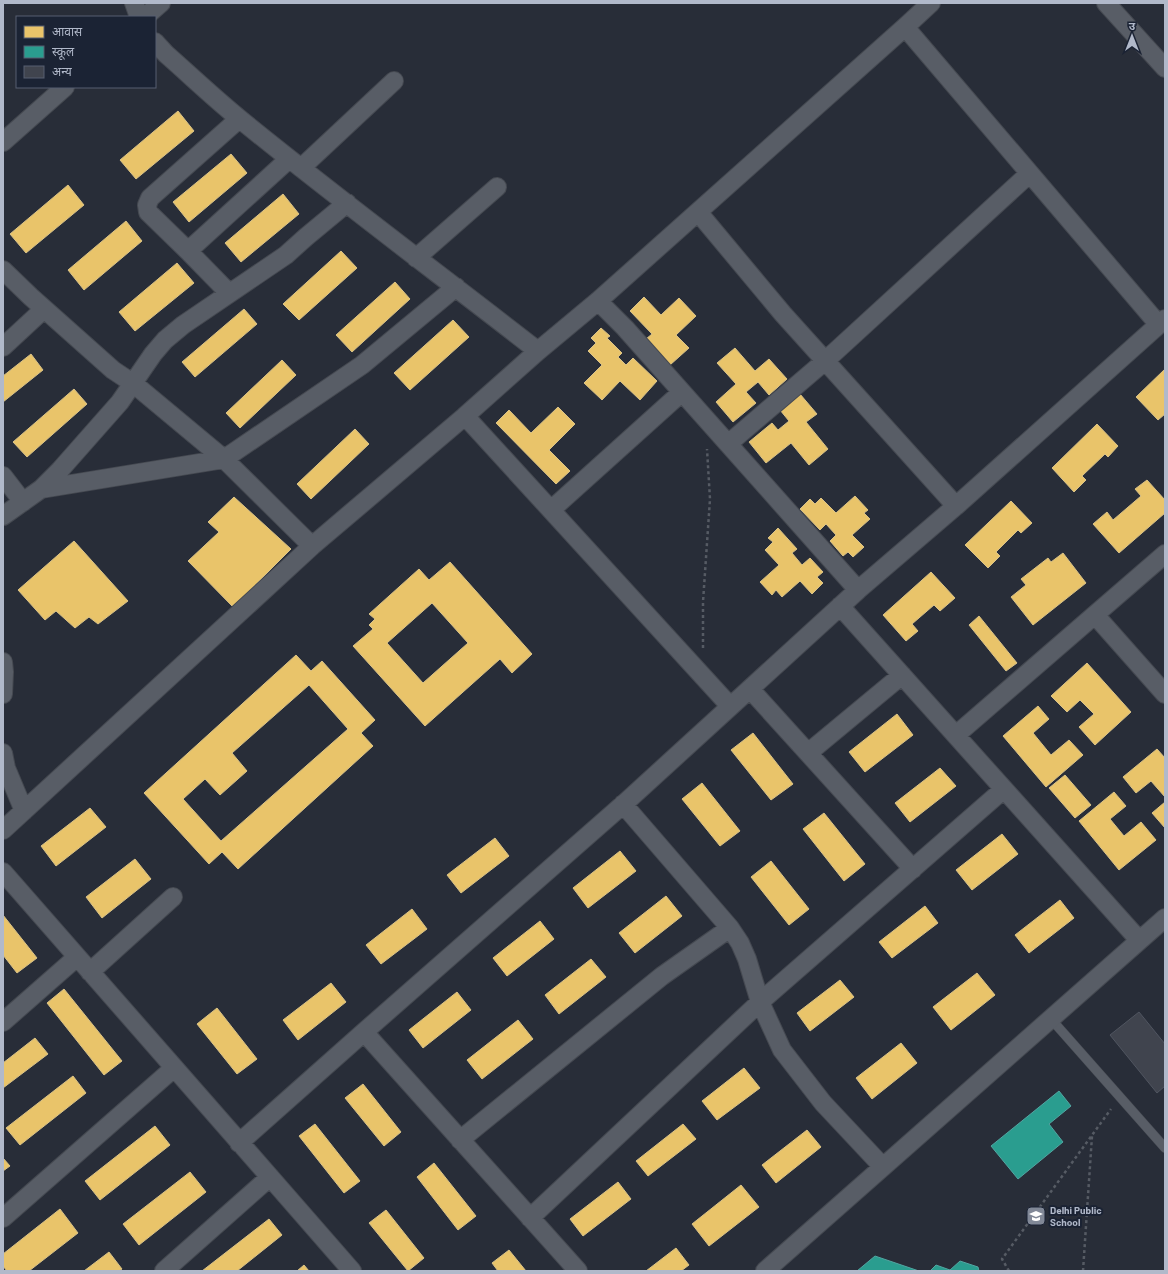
<svg xmlns="http://www.w3.org/2000/svg" width="1168" height="1274" font-family="Barlow,'Noto Sans Devanagari',sans-serif">
<rect width="100%" height="100%" fill="#282d38"/>
<path fill="#e9c46a" stroke="#d8c187" fill-rule="evenodd" d="M 178,111 L 194,131 L 136,179 L 120,160 Z
M 231,154 L 247,173 L 189,222 L 173,202 Z
M 68,185 L 84,205 L 26,253 L 10,234 Z
M 283,194 L 299,214 L 241,262 L 225,243 Z
M 126,221 L 142,241 L 84,290 L 68,270 Z
M 341,251 L 357,268 L 299,320 L 283,304 Z
M 177,263 L 194,283 L 135,331 L 119,312 Z
M 395,282 L 410,299 L 352,352 L 336,335 Z
M 644,297 L 661,315 L 679,298 L 696,316 L 676,335 L 689,348 L 670,365 L 646,339 L 652,334 L 630,311 Z
M 244,309 L 257,324 L 195,377 L 182,362 Z
M 453,320 L 469,337 L 410,390 L 394,373 Z
M 601,328 L 610,336 L 607,338 L 622,353 L 618,357 L 626,365 L 633,358 L 657,381 L 640,400 L 620,381 L 602,400 L 584,383 L 602,365 L 588,351 L 596,343 L 591,338 Z
M 735,348 L 755,371 L 769,359 L 787,379 L 769,395 L 758,382 L 746,392 L 756,403 L 733,422 L 716,402 L 736,384 L 717,363 Z
M 31,354 L 43,370 L 3,402 L 3,376 Z
M 282,360 L 296,375 L 240,428 L 226,413 Z
M 1165,369 L 1165,414 L 1158,420 L 1136,397 Z
M 74,389 L 87,404 L 27,457 L 13,442 Z
M 800,394 L 817,414 L 806,422 L 828,449 L 809,465 L 791,443 L 766,463 L 749,442 L 772,423 L 778,430 L 789,421 L 780,410 Z
M 558,407 L 575,424 L 549,450 L 570,471 L 556,484 L 496,423 L 509,410 L 531,433 Z
M 1097,424 L 1118,446 L 1108,457 L 1105,454 L 1082,476 L 1086,480 L 1074,492 L 1052,468 Z
M 355,429 L 369,444 L 311,499 L 297,484 Z
M 1147,480 L 1165,500 L 1165,513 L 1119,553 L 1093,524 L 1107,512 L 1113,520 L 1141,496 L 1135,489 Z
M 855,496 L 868,510 L 864,513 L 870,519 L 852,535 L 864,547 L 853,557 L 848,552 L 843,556 L 830,541 L 836,535 L 826,524 L 820,530 L 800,509 L 810,499 L 815,504 L 821,498 L 836,513 Z
M 234,497 L 291,549 L 233,607 L 188,561 L 219,532 L 208,522 Z
M 1011,501 L 1032,523 L 1021,533 L 1018,530 L 996,552 L 1000,556 L 988,568 L 965,545 Z
M 778,528 L 797,549 L 792,553 L 802,565 L 810,558 L 823,572 L 817,577 L 823,583 L 812,594 L 800,581 L 782,597 L 776,590 L 772,595 L 760,582 L 779,565 L 765,550 L 773,542 L 768,538 Z
M 74,541 L 128,601 L 98,624 L 89,617 L 75,628 L 56,611 L 45,620 L 18,590 Z
M 1063,553 L 1086,583 L 1033,625 L 1011,597 L 1026,585 L 1021,579 L 1048,558 L 1051,562 Z
M 450,562 L 532,654 L 512,673 L 500,659 L 425,726 L 353,646 L 373,629 L 369,625 L 375,619 L 369,614 L 419,569 L 429,580 ZM 432,603 L 468,643 L 423,683 L 387,643 Z
M 931,572 L 955,598 L 940,611 L 934,605 L 912,624 L 918,631 L 906,641 L 883,615 Z
M 979,616 L 1017,663 L 1006,671 L 969,625 Z
M 296,655 L 311,671 L 322,661 L 375,720 L 361,733 L 373,746 L 238,869 L 222,852 L 209,864 L 144,793 ZM 309,685 L 348,729 L 221,841 L 183,799 L 205,779 L 220,795 L 247,771 L 232,753 Z
M 1087,663 L 1131,712 L 1095,745 L 1079,727 L 1094,714 L 1080,700 L 1067,712 L 1051,696 Z
M 1038,706 L 1049,719 L 1033,733 L 1051,755 L 1069,740 L 1083,755 L 1046,787 L 1003,736 Z
M 897,714 L 913,735 L 865,772 L 849,752 Z
M 753,733 L 793,784 L 771,800 L 731,750 Z
M 1157,749 L 1165,758 L 1165,797 L 1151,781 L 1136,793 L 1123,777 Z
M 940,768 L 956,786 L 910,822 L 895,803 Z
M 1065,775 L 1091,805 L 1075,818 L 1049,788 Z
M 702,783 L 740,831 L 720,846 L 682,799 Z
M 1114,792 L 1126,806 L 1110,819 L 1124,836 L 1141,822 L 1156,840 L 1119,870 L 1079,821 Z
M 1165,802 L 1165,828 L 1152,813 Z
M 90,808 L 106,827 L 56,866 L 41,846 Z
M 824,813 L 865,864 L 844,881 L 803,829 Z
M 1002,834 L 1018,854 L 972,890 L 956,870 Z
M 495,838 L 509,856 L 461,893 L 447,875 Z
M 620,851 L 636,871 L 588,908 L 573,888 Z
M 135,859 L 151,879 L 102,918 L 86,897 Z
M 771,861 L 809,909 L 789,925 L 751,877 Z
M 666,896 L 682,916 L 635,953 L 619,933 Z
M 1060,900 L 1074,918 L 1029,953 L 1015,935 Z
M 925,906 L 938,923 L 892,958 L 879,942 Z
M 412,909 L 427,929 L 381,964 L 366,945 Z
M 3,915 L 37,958 L 17,973 L 3,955 Z
M 540,921 L 554,939 L 507,976 L 493,958 Z
M 591,959 L 606,977 L 559,1014 L 545,995 Z
M 977,973 L 995,995 L 951,1030 L 933,1007 Z
M 840,980 L 854,997 L 810,1031 L 797,1013 Z
M 331,983 L 346,1002 L 298,1040 L 283,1020 Z
M 64,989 L 122,1061 L 104,1075 L 47,1003 Z
M 457,992 L 471,1010 L 423,1048 L 409,1030 Z
M 217,1008 L 257,1059 L 237,1074 L 197,1024 Z
M 518,1020 L 533,1039 L 482,1079 L 467,1060 Z
M 35,1038 L 48,1054 L 3,1088 L 3,1063 Z
M 901,1043 L 917,1063 L 872,1099 L 856,1078 Z
M 744,1068 L 760,1088 L 717,1120 L 702,1101 Z
M 73,1076 L 86,1093 L 20,1145 L 6,1128 Z
M 363,1084 L 401,1132 L 384,1146 L 345,1098 Z
M 315,1124 L 360,1181 L 344,1193 L 299,1136 Z
M 683,1124 L 696,1139 L 648,1176 L 636,1161 Z
M 155,1126 L 170,1145 L 100,1200 L 85,1181 Z
M 807,1130 L 821,1147 L 776,1183 L 762,1165 Z
M 3,1158 L 10,1166 L 3,1171 Z
M 434,1163 L 476,1216 L 458,1230 L 417,1177 Z
M 190,1172 L 206,1192 L 139,1245 L 123,1224 Z
M 618,1182 L 631,1199 L 583,1236 L 570,1219 Z
M 741,1185 L 759,1207 L 709,1246 L 692,1224 Z
M 60,1209 L 78,1233 L 29,1271 L 7,1271 L 3,1266 L 3,1254 Z
M 386,1210 L 424,1258 L 408,1271 L 369,1223 Z
M 269,1219 L 282,1235 L 237,1271 L 202,1271 Z
M 676,1248 L 689,1265 L 681,1271 L 646,1271 Z
M 509,1250 L 526,1271 L 498,1271 L 492,1263 Z
M 109,1252 L 122,1269 L 119,1271 L 84,1271 Z
M 304,1265 L 309,1271 L 297,1271 Z"/>
<path fill="#2a9d8f" stroke="#52a5a1" d="M 1059,1091 L 1071,1106 L 1049,1124 L 1063,1142 L 1018,1179 L 991,1146 Z
M 875,1256 L 919,1271 L 857,1271 Z
M 960,1261 L 978,1267 L 979,1271 L 930,1271 L 936,1265 L 950,1270 Z"/>
<path fill="#40444e" stroke="#505560" d="M 1139,1012 L 1165,1044 L 1165,1086 L 1157,1093 L 1110,1035 Z"/>
<g fill="none" stroke-linecap="round" stroke-linejoin="round">
<defs>
<path id="lane" d="M 1051,1019 L 1165,1148"/>
<path id="street" d="M 134,3 L 139,17
M 1106,3 L 1165,68
M 145,17 L 161,3
M 905,27 L 1159,325
M 155,42 L 166,54 C 191,76 215,99 241,120 C 338,199 439,274 538,351
M 3,142 L 65,87
M 301,168 L 394,81
M 698,212 L 783,314 L 956,506 L 858,590
M 188,251 L 289,159
M 416,258 L 497,187
M 3,270 L 31,297 L 113,370 L 134,384 L 224,459 L 312,546
M 229,293 L 188,251 L 148,212 L 147,205 L 150,198 L 239,119
M 3,347 L 44,309
M 465,416 L 730,706
M 728,444 L 825,361 L 1029,174
M 3,476 L 23,502
M 41,489 L 224,459 L 362,365 L 456,287
M 956,506 L 1165,319
M 551,510 L 682,392
M 3,516 L 41,489 L 60,470 L 120,402 L 153,354 L 165,340 L 183,325 L 286,255 L 306,237 L 347,203
M 840,606 L 1139,940
M 1095,615 L 1165,694
M 3,662 L 4,672 L 3,694
M 750,689 L 913,869
M 956,735 L 1165,554
M 3,753 L 6,768 L 24,811
M 808,753 L 902,675
M 623,804 L 730,928
M 3,830 L 312,546 L 465,416 L 538,351 L 598,301 L 905,27 L 931,3
M 3,872 L 270,1177
M 90,972 L 173,897
M 3,1022 L 77,957
M 364,1032 L 578,1271
M 460,1140 L 662,976 L 730,928 L 740,943 L 747,959 L 760,1002 L 782,1050 L 823,1103 L 883,1167
M 239,1143 L 364,1032 L 627,801 L 858,590 L 625,328 L 598,301
M 3,1218 L 174,1068
M 530,1218 L 760,1002 L 1004,789
M 164,1271 L 270,1177 L 352,1271
M 765,1271 L 1165,918"/>
</defs>
<use href="#lane" stroke="#454951" stroke-width="10"/>
<use href="#street" stroke="#454951" stroke-width="20"/>
<path stroke="#565b64" stroke-width="2.5" stroke-dasharray="3 3" stroke-linecap="butt" d="M 703,648 L 703,602 L 710,499 L 707,449
M 1009,1271 L 1002,1259 L 1111,1109
M 1083,1271 L 1092,1136"/>
<use href="#lane" stroke="#585d66" stroke-width="9"/>
<use href="#street" stroke="#585d66" stroke-width="18"/>
</g>
<defs>
<symbol id="school-square" viewBox="-11 -11 22 22"><rect x="-9" y="-9" width="18" height="18" rx="4" fill="#818897" stroke="#1b2334"/><path d="M0-5L7-2L0 1L-7-2ZM-4 1L0 2.5L4 1V4Q0 6-4 4Z" fill="#fff"/></symbol>
</defs>
<g fill-rule="evenodd">
<use href="#school-square" x="1025" y="1205" width="22" height="22"/>
</g>
<g text-anchor="middle" stroke-width="4" stroke-linejoin="round" paint-order="stroke">
<g font-size="10" font-weight="bold" fill="#b1b9ca" stroke="#1b2334" text-anchor="start">
<text x="1050" y="1214">Delhi Public<tspan x="1050" dy="12">School</tspan></text>
</g>
</g>
<rect width="1168" height="1274" fill="none" stroke="#b1b9ca" stroke-width="8"/>
<rect x="16" y="16" width="140" height="72" fill="#1b2334" stroke="#575f70"/>
<rect x="24" y="26" width="20" height="12" fill="#e9c46a" stroke="#575f70"/>
<text x="52" y="36" font-size="12" fill="#b1b9ca">आवास</text>
<rect x="24" y="46" width="20" height="12" fill="#2a9d8f" stroke="#575f70"/>
<text x="52" y="56" font-size="12" fill="#b1b9ca">स्कूल</text>
<rect x="24" y="66" width="20" height="12" fill="#40444e" stroke="#575f70"/>
<text x="52" y="76" font-size="12" fill="#b1b9ca">अन्य</text>
<g transform="translate(1132 36)" stroke="#1b2334" stroke-width="3" paint-order="stroke">
<path d="M0-3L7 15L0 10L-7 15Z" fill="#b1b9ca"/>
<text y="-6" font-size="11" font-weight="bold" text-anchor="middle" fill="#b1b9ca">उ</text>
</g>
</svg>
